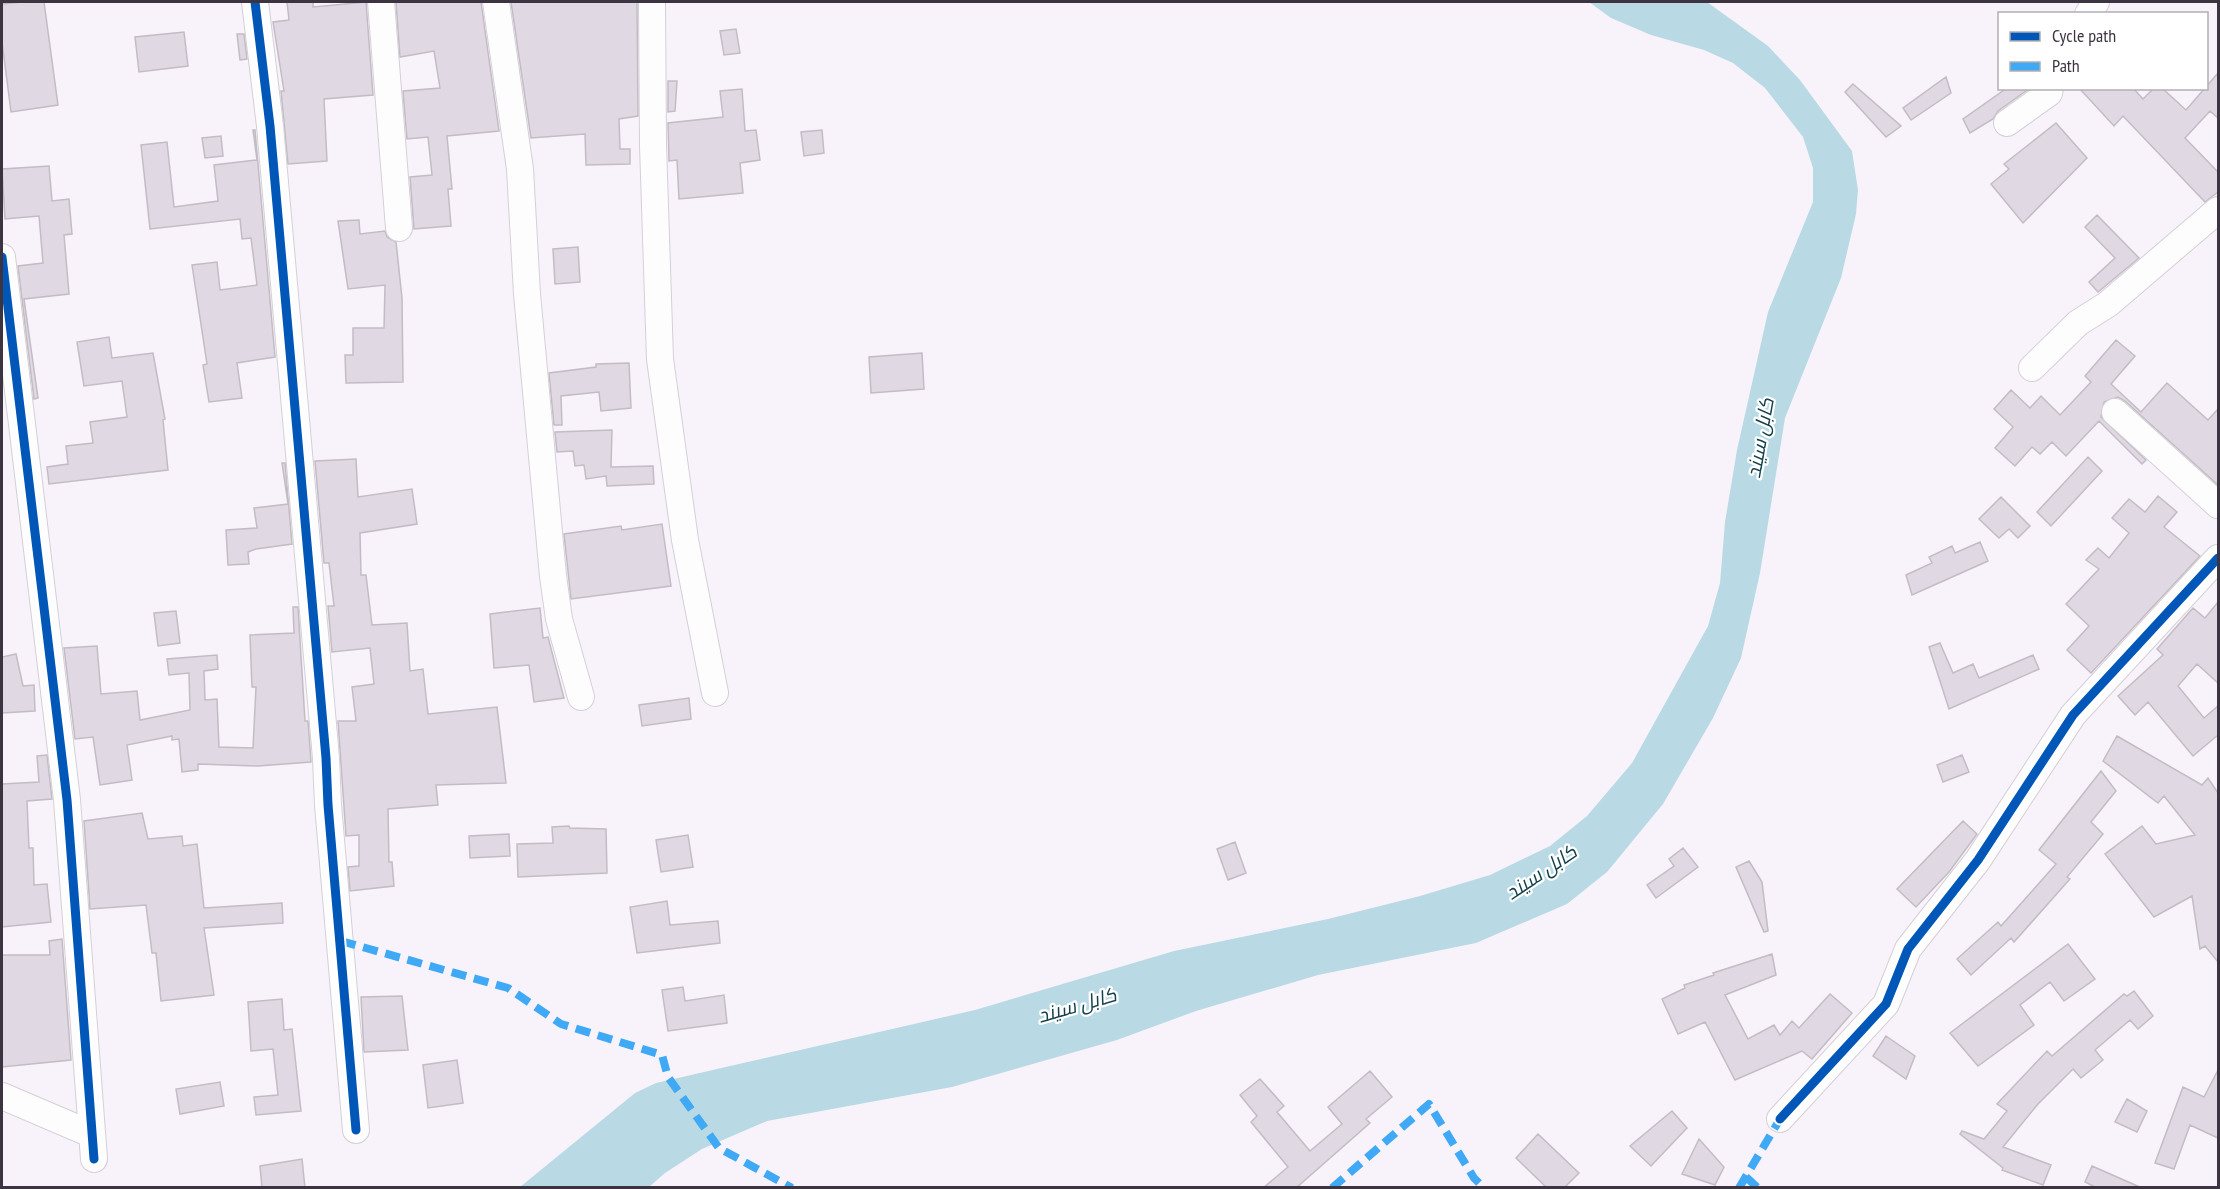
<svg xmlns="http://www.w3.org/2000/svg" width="2220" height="1189" font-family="'PT Sans Narrow',Cairo,sans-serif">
<rect width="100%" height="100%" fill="#f8f3fa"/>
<path fill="#b9dae4" d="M 1589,2 L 1707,2 L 1768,46 L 1800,80 L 1852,151 L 1858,190 L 1856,214 L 1841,278 L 1785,418 L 1760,573 L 1741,658 L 1713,718 L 1663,804 L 1607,872 L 1567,904 L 1476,943 L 1318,975 L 1196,1011 L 1117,1040 L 952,1087 L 767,1121 L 702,1149 L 665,1173 L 649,1187 L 520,1187 L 635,1093 L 656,1083 L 975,1010 L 1174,951 L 1328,919 L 1420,896 L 1490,875 L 1550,846 L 1587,816 L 1632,763 L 1708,626 L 1720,583 L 1725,522 L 1737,450 L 1768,312 L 1813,202 L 1813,168 L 1803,137 L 1765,88 L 1733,63 L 1704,50 L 1651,35 L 1611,18 Z"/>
<path fill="#e0d8e2" stroke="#c3bcc5" stroke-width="1.5" d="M 22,2 L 44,2 L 58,105 L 11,112 L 2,42 L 2,4 Z
M 287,2 L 313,2 L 313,7 L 366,2 L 373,95 L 324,99 L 327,161 L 288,164 L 281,91 L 284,91 L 273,22 L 289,20 Z
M 396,2 L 481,2 L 499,131 L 447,136 L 452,189 L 448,189 L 451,226 L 414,229 L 410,177 L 432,175 L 428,137 L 407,139 L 403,91 L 440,88 L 434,51 L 400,57 Z
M 511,2 L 637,2 L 638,116 L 619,119 L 620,149 L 630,149 L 630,164 L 586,165 L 585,134 L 531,138 Z
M 736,29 L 740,53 L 724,55 L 720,31 Z
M 184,32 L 188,66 L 139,72 L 135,37 Z
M 237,34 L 244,34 L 247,59 L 240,60 Z
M 2218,73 L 2218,118 L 2210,111 L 2185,138 L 2218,172 L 2218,192 L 2205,202 L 2123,116 L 2114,126 L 2079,88 L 2133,88 L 2143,99 L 2154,88 L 2162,88 L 2186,110 Z
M 1946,77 L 1951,93 L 1911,120 L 1903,108 Z
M 668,81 L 677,81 L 675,111 L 668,112 Z
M 1853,84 L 1901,126 L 1886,137 L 1845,92 Z
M 2007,88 L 2030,88 L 1998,111 L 1993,119 L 1970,133 L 1963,119 Z
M 742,89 L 745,131 L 756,130 L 760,160 L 740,163 L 743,193 L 679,199 L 677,160 L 669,161 L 668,123 L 723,117 L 720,91 Z
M 2056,123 L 2087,158 L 2023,223 L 1991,184 L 2009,169 L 2004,164 Z
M 253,130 L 255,130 L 275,357 L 237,363 L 242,398 L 209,402 L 203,365 L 207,364 L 192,265 L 217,262 L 220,290 L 257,285 L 251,238 L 242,239 L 240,219 L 150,229 L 141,145 L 167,142 L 174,207 L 218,201 L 214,165 L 257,160 Z
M 822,130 L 824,153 L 804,156 L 801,132 Z
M 221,136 L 223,156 L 205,158 L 202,138 Z
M 49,166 L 52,201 L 69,199 L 72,234 L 64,235 L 69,294 L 24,299 L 38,398 L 34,399 L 18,266 L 43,263 L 39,216 L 5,219 L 2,169 Z
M 2097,215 L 2139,258 L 2098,292 L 2089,282 L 2115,258 L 2085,227 Z
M 359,220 L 360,234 L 385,231 L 387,237 L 396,242 L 402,298 L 403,382 L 346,383 L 345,355 L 353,355 L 353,328 L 384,328 L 385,285 L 348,289 L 338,221 Z
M 578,247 L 580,282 L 555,284 L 553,249 Z
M 109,337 L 112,358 L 153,353 L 165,419 L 163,420 L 168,470 L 49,484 L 47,467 L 68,464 L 66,446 L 93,443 L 90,422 L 127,417 L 122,381 L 84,386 L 77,342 Z
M 2116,340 L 2135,356 L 2111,384 L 2141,412 L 2167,383 L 2208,420 L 2218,409 L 2218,485 L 2125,401 L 2118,397 L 2104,402 L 2101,417 L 2146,460 L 2142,464 L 2099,421 L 2066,456 L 2052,442 L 2040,454 L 2032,447 L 2015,466 L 1995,448 L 2013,427 L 1994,409 L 2011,390 L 2030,408 L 2041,396 L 2060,415 L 2091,382 L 2085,376 Z
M 922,353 L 924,389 L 871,393 L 869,357 Z
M 629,363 L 631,408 L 601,411 L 599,392 L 561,396 L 562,425 L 554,425 L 549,373 L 596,367 L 596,364 Z
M 612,430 L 611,467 L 653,466 L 654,484 L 607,486 L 606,476 L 586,479 L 584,465 L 575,466 L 573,451 L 557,452 L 555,432 Z
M 2088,457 L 2102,471 L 2051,526 L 2037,512 Z
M 356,459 L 358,497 L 412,489 L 417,524 L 360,533 L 361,575 L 366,575 L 372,625 L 407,623 L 410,671 L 423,669 L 428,714 L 497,707 L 506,783 L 436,785 L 438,805 L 388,809 L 389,862 L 392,862 L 394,886 L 350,891 L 348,867 L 359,866 L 359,835 L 346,836 L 338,721 L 356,721 L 352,687 L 374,684 L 370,648 L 332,652 L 328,606 L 334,606 L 329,563 L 324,563 L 315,461 Z
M 282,463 L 285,463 L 292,544 L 256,549 L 248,552 L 249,564 L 228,565 L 226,530 L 257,528 L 254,508 L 288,504 Z
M 2158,496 L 2177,512 L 2164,527 L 2200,556 L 2091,673 L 2067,650 L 2089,626 L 2066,604 L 2099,569 L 2086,560 L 2098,548 L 2109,558 L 2129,533 L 2112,518 L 2129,499 L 2145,512 Z
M 2001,497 L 2030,526 L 2018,538 L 2009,529 L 1999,538 L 1979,519 Z
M 662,524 L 671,586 L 571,599 L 564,534 L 621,526 L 622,530 Z
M 1980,542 L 1988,561 L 1912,595 L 1906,575 L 1932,563 L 1929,557 L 1952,546 L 1955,553 Z
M 2218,602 L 2218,683 L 2197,664 L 2178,686 L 2204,718 L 2218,706 L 2218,735 L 2193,756 L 2148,702 L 2135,715 L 2118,696 L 2163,655 L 2157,649 L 2193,608 L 2205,618 Z
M 293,607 L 298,607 L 305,721 L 308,721 L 311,762 L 258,766 L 198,764 L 198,770 L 182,772 L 179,739 L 172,740 L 172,736 L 127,745 L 132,780 L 100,785 L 93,737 L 75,739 L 64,648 L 97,646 L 101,694 L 137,691 L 140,720 L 190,710 L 189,673 L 169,675 L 167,659 L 217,655 L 218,669 L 204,671 L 205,700 L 217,699 L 219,747 L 253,748 L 256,687 L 252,687 L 250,635 L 294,633 Z
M 540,608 L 543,638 L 548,637 L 564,698 L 534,702 L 529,665 L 494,668 L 490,614 Z
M 176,611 L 180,643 L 158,646 L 154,613 Z
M 1940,643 L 1953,673 L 1973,664 L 1979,678 L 2033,655 L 2039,669 L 1949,709 L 1929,647 Z
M 16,654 L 23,686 L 34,685 L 35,711 L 2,713 L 2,657 Z
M 689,698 L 691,719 L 642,726 L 639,705 Z
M 2117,736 L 2202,785 L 2208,778 L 2218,793 L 2218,962 L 2205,946 L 2200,949 L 2192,896 L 2154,917 L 2105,854 L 2142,826 L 2156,844 L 2195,835 L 2164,796 L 2158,803 L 2103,761 Z
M 47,755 L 52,799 L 27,801 L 29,848 L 33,848 L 34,885 L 47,884 L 51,922 L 2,927 L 2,784 L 39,782 L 37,756 Z
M 1962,755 L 1969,772 L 1943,782 L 1937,765 Z
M 2101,771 L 2116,791 L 2091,822 L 2103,834 L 2067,877 L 2070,879 L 2014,942 L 2011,938 L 1971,975 L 1957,959 L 1998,922 L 2001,926 L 2056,864 L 2039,850 Z
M 142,813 L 148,839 L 182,836 L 183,846 L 197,844 L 204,908 L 282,903 L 283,923 L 204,928 L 214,995 L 161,1001 L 156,953 L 152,953 L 146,905 L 90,909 L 84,821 Z
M 1963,821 L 1977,834 L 1949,872 L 1916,907 L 1897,889 Z
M 569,826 L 570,828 L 606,829 L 607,873 L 518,877 L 517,844 L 553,843 L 552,827 Z
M 509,834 L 510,856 L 470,858 L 469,836 Z
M 688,835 L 693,867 L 661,872 L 656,840 Z
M 1235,842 L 1246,873 L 1228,880 L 1217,849 Z
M 1683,848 L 1698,867 L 1656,898 L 1647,885 L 1674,866 L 1669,859 Z
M 1749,861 L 1762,882 L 1768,931 L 1764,932 L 1736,867 Z
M 667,901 L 670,925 L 718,921 L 720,943 L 637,953 L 630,907 Z
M 62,939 L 71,1060 L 2,1067 L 2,955 L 50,955 L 49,941 Z
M 2068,944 L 2095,979 L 2064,1001 L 2050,982 L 2020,1005 L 2034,1025 L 1978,1066 L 1950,1033 Z
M 1772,954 L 1776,975 L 1725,995 L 1748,1039 L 1774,1025 L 1780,1035 L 1792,1021 L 1799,1028 L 1830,994 L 1852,1013 L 1812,1059 L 1802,1051 L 1735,1080 L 1705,1022 L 1678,1034 L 1662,999 L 1685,988 L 1684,985 L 1714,975 L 1713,973 Z
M 683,987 L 685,1001 L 724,995 L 727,1023 L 668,1031 L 662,990 Z
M 2134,991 L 2153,1016 L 2138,1029 L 2130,1020 L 2095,1050 L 2103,1060 L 2081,1078 L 2073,1069 L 2038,1104 L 2003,1147 L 2051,1165 L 2043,1185 L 2002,1170 L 2003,1168 L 1960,1134 L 1962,1131 L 1984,1139 L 2007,1111 L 1997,1104 L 2047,1051 L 2052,1056 L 2124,994 L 2127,996 Z
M 402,996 L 408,1050 L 364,1052 L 361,997 Z
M 282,999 L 284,1030 L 292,1029 L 301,1111 L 256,1115 L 254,1097 L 278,1095 L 273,1049 L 251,1051 L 248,1002 Z
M 1886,1036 L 1915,1056 L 1906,1079 L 1873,1056 Z
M 457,1060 L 463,1103 L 428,1108 L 423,1065 Z
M 2218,1070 L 2218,1138 L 2190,1125 L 2174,1169 L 2155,1163 L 2183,1087 L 2204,1097 Z
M 1370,1071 L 1392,1097 L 1366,1119 L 1370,1123 L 1296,1188 L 1263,1188 L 1288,1167 L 1251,1122 L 1257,1116 L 1240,1095 L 1260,1079 L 1284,1106 L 1277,1112 L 1310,1151 L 1342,1124 L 1328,1107 Z
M 220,1082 L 224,1106 L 180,1114 L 176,1089 Z
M 2127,1099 L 2147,1111 L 2137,1132 L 2115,1122 Z
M 1672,1111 L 1687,1128 L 1651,1166 L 1630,1146 Z
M 1538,1134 L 1579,1173 L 1564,1188 L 1547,1188 L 1516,1158 Z
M 1699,1139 L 1724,1167 L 1715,1185 L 1682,1174 Z
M 302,1159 L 305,1188 L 262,1188 L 260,1166 Z
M 2092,1166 L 2142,1188 L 2097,1188 L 2085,1182 Z"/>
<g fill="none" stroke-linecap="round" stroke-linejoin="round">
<defs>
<path id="minor" d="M 255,2 L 270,126 L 326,758 L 328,805 L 356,1130
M 381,2 L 399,228
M 496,2 L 520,169 L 527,294 L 553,576 L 559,619 L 581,697
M 652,2 L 653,145 L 660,359 L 685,540 L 715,693
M 2088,14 L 2096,2
M 2007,123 L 2049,93 L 2050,88
M 2,257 L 67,800 L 94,1159
M 2032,368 L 2078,323 L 2108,304 L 2218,210
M 2115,412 L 2218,505
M 2,1096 L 91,1134
M 1780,1119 L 1886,1004 L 1908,949 L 1978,860 L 2073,715 L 2218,558"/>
</defs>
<use href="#minor" stroke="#d5cfd7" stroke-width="28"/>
<use href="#minor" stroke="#fefdfe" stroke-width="26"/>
<path stroke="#3fa9f5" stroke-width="8" stroke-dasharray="15 8" stroke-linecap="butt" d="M 341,941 L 508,988 L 561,1024 L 662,1055 L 668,1077 L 719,1148 L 792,1188
M 1746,1177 L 1758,1188
M 1332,1188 L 1429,1104 L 1474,1178 L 1484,1188
M 1739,1188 L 1780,1119"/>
<defs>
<path id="cycleway" d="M 255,2 L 270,126 L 326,758 L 328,805 L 356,1130
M 2,257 L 67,800 L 94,1159
M 1780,1119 L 1886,1004 L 1908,949 L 1978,860 L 2073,715 L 2218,558"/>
</defs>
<use href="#cycleway" stroke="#fff" stroke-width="13"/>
<use href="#cycleway" stroke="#0057b8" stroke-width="9"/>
</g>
<g text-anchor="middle" stroke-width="4.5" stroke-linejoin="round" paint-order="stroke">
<g font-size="20" font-style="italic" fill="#15414a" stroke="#fff">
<text transform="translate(1760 438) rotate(-80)" y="7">کابل سيند</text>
<text transform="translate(1541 872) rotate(-34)" y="7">کابل سيند</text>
<text transform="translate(1077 1005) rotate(-16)" y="7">کابل سيند</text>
</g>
</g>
<rect width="2220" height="1189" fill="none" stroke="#3d3441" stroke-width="6"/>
<rect x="1998" y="12" width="210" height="78" fill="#ffffff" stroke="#b1aeb3" stroke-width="1.5"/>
<rect x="2010" y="32" width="30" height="9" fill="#0057b8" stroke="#b1aeb3" stroke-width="1.5"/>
<text x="2052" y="42" font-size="18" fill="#3d3441">Cycle path</text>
<rect x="2010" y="62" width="30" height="9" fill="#3fa9f5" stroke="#b1aeb3" stroke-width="1.5"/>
<text x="2052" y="72" font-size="18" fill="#3d3441">Path</text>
</svg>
